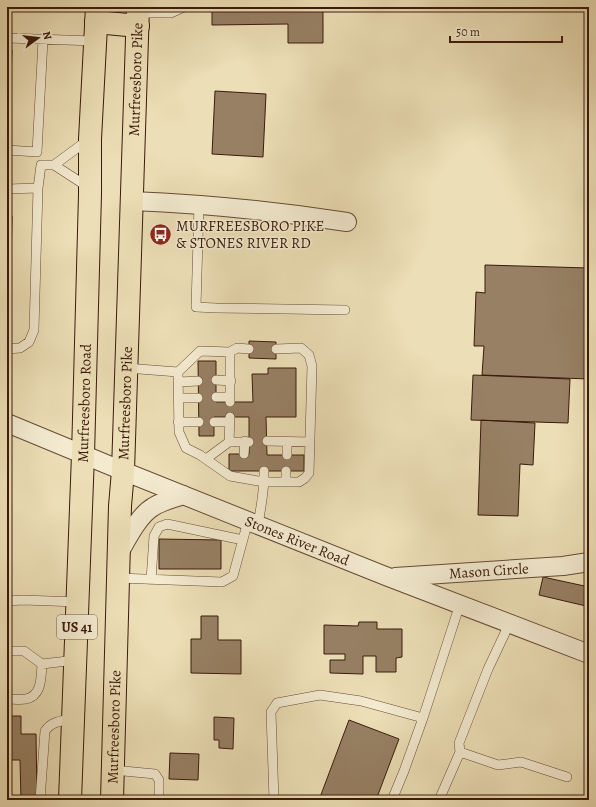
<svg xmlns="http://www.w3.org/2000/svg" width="596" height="807" font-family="Alegreya,serif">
<rect width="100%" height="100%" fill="#ecdeb6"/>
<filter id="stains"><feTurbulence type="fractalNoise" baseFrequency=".005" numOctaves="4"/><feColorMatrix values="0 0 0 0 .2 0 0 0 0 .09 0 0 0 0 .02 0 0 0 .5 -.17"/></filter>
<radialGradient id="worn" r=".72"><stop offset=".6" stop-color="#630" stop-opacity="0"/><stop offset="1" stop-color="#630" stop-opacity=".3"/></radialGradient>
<path fill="#978064" stroke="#3b1a0c" d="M 212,7 L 292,7 L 292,9 L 323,8 L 323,43 L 288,43 L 288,24 L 212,25 Z
M 7,50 L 12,50 L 9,138 L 7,138 Z
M 215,91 L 266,94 L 263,157 L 212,154 Z
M 7,216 L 12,216 L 10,310 L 7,312 Z
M 485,265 L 589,268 L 589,379 L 482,375 L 484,346 L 474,346 L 476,292 L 485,293 Z
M 249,341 L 276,342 L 276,359 L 249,358 Z
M 198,361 L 216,361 L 216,402 L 253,402 L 252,374 L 268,374 L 268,368 L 296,368 L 296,417 L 266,417 L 267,455 L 304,455 L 304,471 L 229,471 L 229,454 L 249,454 L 249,417 L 214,417 L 214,436 L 199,436 Z
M 473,375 L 570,379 L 568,423 L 471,420 Z
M 481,420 L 535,423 L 533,465 L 520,464 L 518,516 L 478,515 Z
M 159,539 L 221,540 L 221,569 L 159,569 Z
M 543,577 L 589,587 L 586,606 L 539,595 Z
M 201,616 L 218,616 L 218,640 L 241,640 L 241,674 L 191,673 L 191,639 L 201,639 Z
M 359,622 L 377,622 L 377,629 L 402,629 L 402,657 L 396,658 L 396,672 L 376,672 L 376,656 L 363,656 L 363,674 L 330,673 L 330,660 L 345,660 L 345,654 L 324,654 L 324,625 L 358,626 Z
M 7,716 L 21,716 L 21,734 L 36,734 L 37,800 L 21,800 L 20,760 L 7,760 Z
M 214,717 L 234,718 L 233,749 L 219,748 L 219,740 L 214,740 Z
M 349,720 L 399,739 L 376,800 L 319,800 Z
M 170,753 L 199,754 L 198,780 L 169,779 Z"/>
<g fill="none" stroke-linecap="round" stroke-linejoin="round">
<defs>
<path id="lane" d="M 138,13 L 171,13 L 182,8 L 183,7
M 7,38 L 95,41
M 7,150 L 37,152 L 43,40
M 54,165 L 88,187
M 7,189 L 38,188 L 41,165 L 54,165 L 88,140
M 199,205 L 196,307 L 216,308 L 345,310
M 7,349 L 20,348 L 29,342 L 34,330 L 38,188
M 230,352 L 237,348 L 249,349
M 126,368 L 178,372 L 179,432 L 186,448 L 200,455 L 230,476 L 264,482 L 262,500 L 258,525
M 178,372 L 200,351 L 230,352 L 230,402
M 216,380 L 231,381
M 179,382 L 198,381
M 216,397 L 230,397
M 179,398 L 198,398
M 178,422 L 199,422
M 214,422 L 230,422
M 267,441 L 310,442
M 229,442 L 230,417
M 244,454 L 245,441
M 287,455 L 287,442
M 206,459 L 229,442 L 249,442
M 264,471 L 264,482 L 299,482 L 305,478 L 309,473 L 312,366 L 309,355 L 301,348 L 276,349
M 286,482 L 286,471
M 118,578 L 222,582 L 233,576 L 248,521
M 151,580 L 154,536 L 159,527 L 167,524 L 243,540
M 7,601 L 23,600 L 78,602
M 7,651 L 24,651 L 42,664 L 76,660
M 7,699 C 13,699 20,700 26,699 C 42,696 41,677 42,664
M 423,718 L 460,604
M 460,752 L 498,765 L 521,762 L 567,777
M 113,770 L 155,774 L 159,780 L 159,800
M 40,800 L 45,731 C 52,721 62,721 74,718
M 274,800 L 271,712 L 277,703 L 320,695 L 361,701 L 423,718 L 404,771 L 392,800
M 439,800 L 460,752 L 459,743 L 488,669 L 505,633 L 508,623"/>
<g id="street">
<path d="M 132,201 C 204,204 276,211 347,222"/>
<path id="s1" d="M 7,423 L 123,471 L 388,577 L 589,654"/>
<path d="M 119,553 C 127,539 139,515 153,507 C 162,501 173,499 183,495"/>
<path id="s2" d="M 395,577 L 563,566 L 589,562"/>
</g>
<g id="primary">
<path d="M 96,22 L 138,26"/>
<path id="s3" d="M 70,800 L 83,455 L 90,194 L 90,139 L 97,7"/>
<path id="s4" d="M 112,800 L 120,506 L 123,471 L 138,7"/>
</g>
</defs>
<use href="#lane" stroke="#674b36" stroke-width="10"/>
<use href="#street" stroke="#674b36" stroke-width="20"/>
<use href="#primary" stroke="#3b1a0c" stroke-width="24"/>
<use href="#lane" stroke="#f3ead0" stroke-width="9"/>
<use href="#street" stroke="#f3ead0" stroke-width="18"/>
<use href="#primary" stroke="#ecdeb6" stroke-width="22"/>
</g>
<defs>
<symbol id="bus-disc" viewBox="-11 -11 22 22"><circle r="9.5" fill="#8f2418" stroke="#f3ead0"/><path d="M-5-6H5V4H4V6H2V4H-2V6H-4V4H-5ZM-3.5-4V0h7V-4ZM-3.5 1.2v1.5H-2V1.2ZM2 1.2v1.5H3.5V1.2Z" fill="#fff"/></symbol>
</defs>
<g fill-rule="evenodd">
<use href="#bus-disc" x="148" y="222" width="25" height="25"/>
</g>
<g text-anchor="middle" stroke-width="3" stroke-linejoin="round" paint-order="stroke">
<rect fill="#f3ead0" stroke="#725847" stroke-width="1" x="57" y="615" width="40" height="24" rx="3"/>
<g font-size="14" font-weight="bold" fill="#3b1a0c">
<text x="77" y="632">US 41</text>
</g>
<g font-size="15" fill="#3b1a0c" stroke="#f3ead0">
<text dy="5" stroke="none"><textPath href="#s4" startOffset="721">Murfreesboro Pike</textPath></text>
<text dy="5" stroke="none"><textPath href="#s3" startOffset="397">Murfreesboro Road</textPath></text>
<text dy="5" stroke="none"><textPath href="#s4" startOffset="397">Murfreesboro Pike</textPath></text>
<text dy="5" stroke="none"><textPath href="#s1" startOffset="313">Stones River Road</textPath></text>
<text dy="5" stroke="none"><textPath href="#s2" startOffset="94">Mason Circle</textPath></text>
<text dy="5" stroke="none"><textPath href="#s4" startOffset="73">Murfreesboro Pike</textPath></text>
</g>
<g font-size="15" fill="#3b1a0c" stroke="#f3ead0" text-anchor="start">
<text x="176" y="231">MURFREESBORO PIKE<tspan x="176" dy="17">&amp; STONES RIVER RD</tspan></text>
</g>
</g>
<rect width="596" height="807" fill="none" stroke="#ecdeb6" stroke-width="24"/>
<rect x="8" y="8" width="580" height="791" fill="none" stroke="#3b1a0c" stroke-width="2"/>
<rect x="12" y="12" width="572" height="783" fill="none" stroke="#3b1a0c"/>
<g transform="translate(38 38) rotate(75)" stroke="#f3ead0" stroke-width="3" paint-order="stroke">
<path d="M0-3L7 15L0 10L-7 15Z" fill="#3b1a0c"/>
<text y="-6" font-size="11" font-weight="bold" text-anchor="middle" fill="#3b1a0c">N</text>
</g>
<path d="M450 36v6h112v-6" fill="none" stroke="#3b1a0c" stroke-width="2"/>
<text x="456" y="36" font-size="12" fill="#3b1a0c" stroke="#f3ead0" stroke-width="3" paint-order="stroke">50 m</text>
<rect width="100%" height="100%" filter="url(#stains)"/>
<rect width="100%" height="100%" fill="url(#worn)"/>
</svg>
